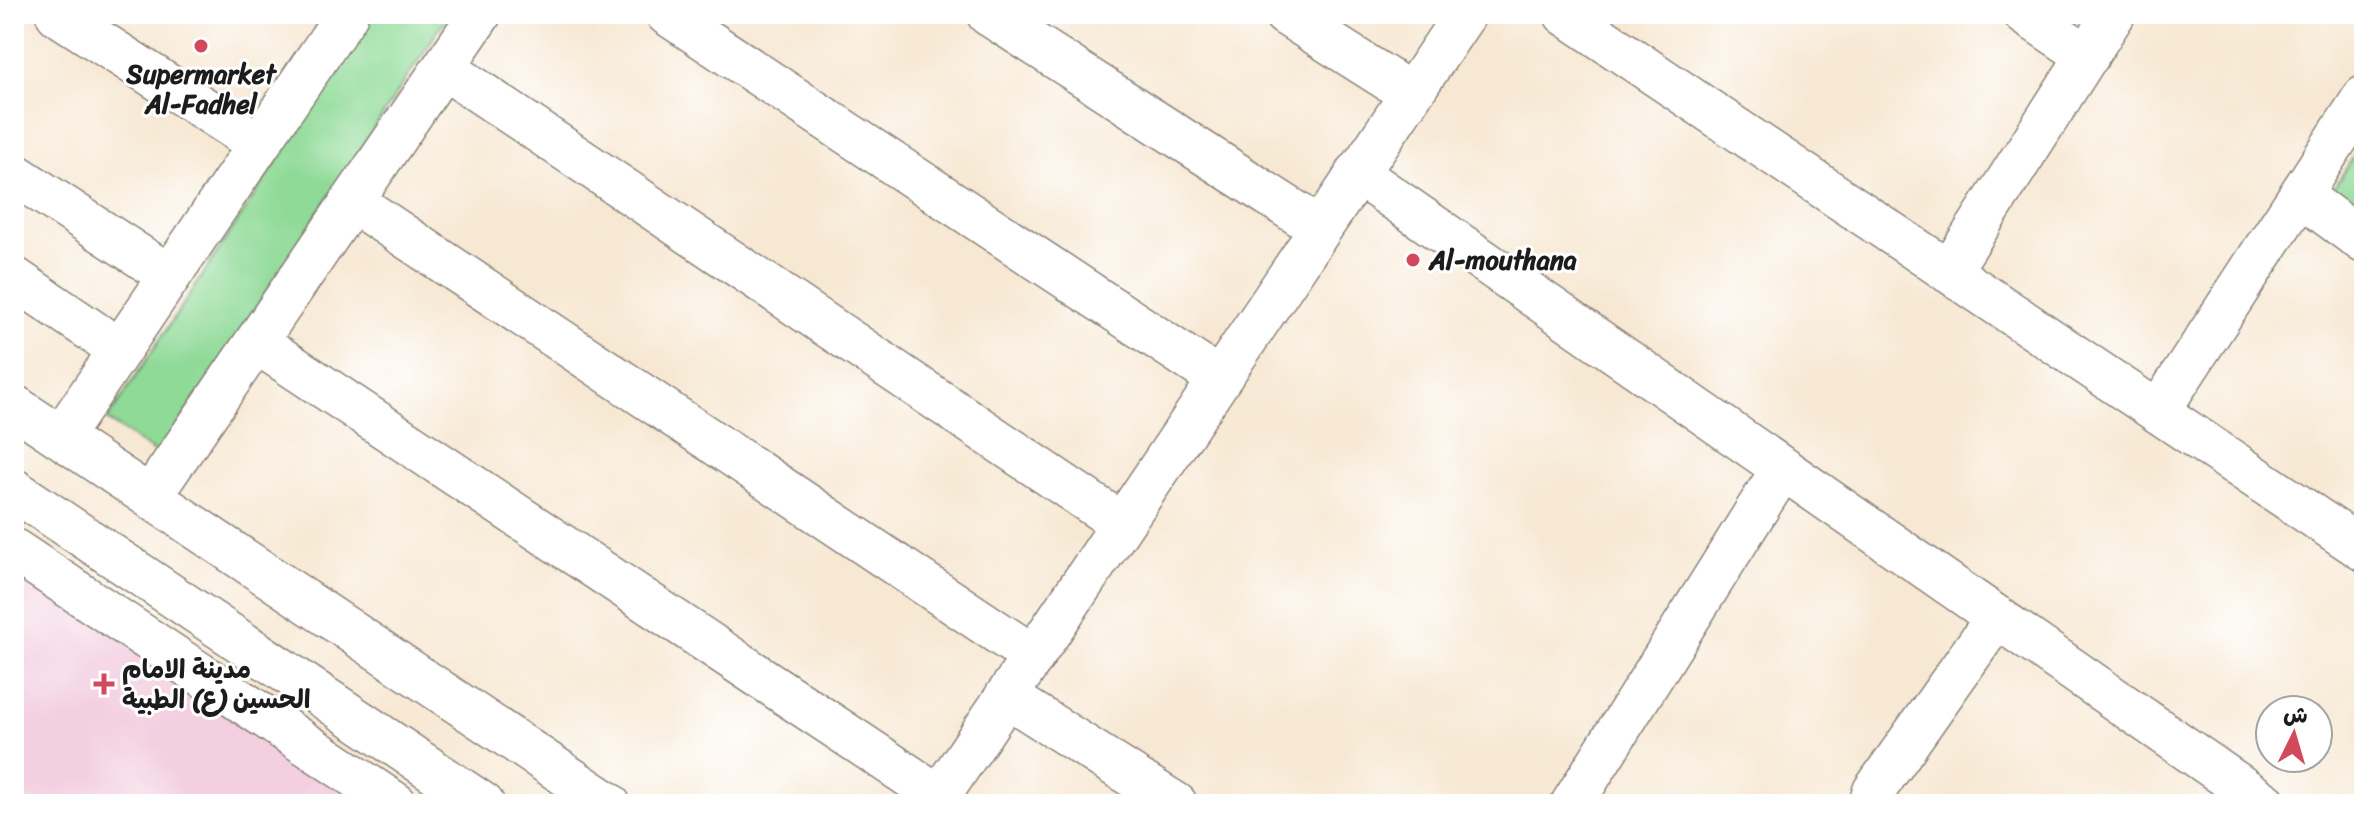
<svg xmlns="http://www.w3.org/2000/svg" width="2378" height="818" font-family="Sriracha,'Playpen Sans Arabic',sans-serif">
<rect width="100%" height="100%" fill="#fff"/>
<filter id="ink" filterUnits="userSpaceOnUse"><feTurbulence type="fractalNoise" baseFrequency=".0125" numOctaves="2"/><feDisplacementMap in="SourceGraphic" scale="16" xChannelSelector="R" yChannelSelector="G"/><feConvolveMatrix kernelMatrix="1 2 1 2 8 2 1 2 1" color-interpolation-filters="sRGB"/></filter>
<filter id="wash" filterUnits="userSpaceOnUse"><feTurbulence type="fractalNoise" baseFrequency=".006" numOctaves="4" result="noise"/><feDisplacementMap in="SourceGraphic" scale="32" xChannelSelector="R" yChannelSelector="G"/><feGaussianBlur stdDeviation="1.8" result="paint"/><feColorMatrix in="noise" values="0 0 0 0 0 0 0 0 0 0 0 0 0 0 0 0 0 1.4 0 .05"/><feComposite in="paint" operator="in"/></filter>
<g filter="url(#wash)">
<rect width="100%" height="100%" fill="#f7e8d3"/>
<path fill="#f3cfe0" d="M 14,564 L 373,804 L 14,804 Z"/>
<path fill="#8fda97" stroke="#567b5a" stroke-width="2" d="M 374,14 L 449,14 L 159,455 L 107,420 Z
M 2364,140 L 2364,216 L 2331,192 Z"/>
</g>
<g filter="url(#ink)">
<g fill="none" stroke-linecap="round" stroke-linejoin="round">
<defs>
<path id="minor" d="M 57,14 L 259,144
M 667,14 L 1219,379
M 988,14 L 1320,228
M 1285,14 L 1411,94
M 1565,14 L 2364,550
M 2025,14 L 2088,56
M 444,68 L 1122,524
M 1357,173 L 2266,804
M 14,174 L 170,276
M 2300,195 L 2364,242
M 352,201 L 1033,656
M 1949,272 L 2114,14
M 14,278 L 120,350
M 256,342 L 939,796
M 14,406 L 609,804
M 2158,412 L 2364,97
M 61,437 L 347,14
M 14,490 L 483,804
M 150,497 L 480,14
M 14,550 L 396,804
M 1006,696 L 1176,804
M 934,804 L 1465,14
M 1572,804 L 1783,468
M 1870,804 L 1874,791 L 1997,617"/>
</defs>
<use href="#minor" stroke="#8a8278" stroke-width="45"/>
<use href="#minor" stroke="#fff" stroke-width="42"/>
</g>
</g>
<g fill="#d1495b" stroke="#fff" stroke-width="3">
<circle cx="201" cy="46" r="8"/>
<circle cx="1413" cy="260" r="8"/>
<path d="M100 672h8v8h8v8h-8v8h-8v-8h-8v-8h8z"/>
</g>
<g text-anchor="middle" stroke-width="6" stroke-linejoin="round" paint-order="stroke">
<g font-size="26" font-weight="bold" fill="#1c1c1c" stroke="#fff" text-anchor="start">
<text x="201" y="83" text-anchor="middle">Supermarket<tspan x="201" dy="30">Al-Fadhel</tspan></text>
<text x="1429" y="269">Al-mouthana</text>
<text x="122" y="678">مدينة الامام<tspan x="122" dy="30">الحسين (ع) الطبية</tspan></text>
</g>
</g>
<rect width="2378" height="818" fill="none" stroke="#fff" stroke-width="48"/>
<g transform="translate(2294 734) rotate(5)"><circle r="38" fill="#ffffff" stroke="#a4a4a4" stroke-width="2"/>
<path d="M0-6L14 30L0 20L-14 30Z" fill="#d1495b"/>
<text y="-12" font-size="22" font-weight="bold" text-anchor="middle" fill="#1c1c1c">ش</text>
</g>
</svg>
